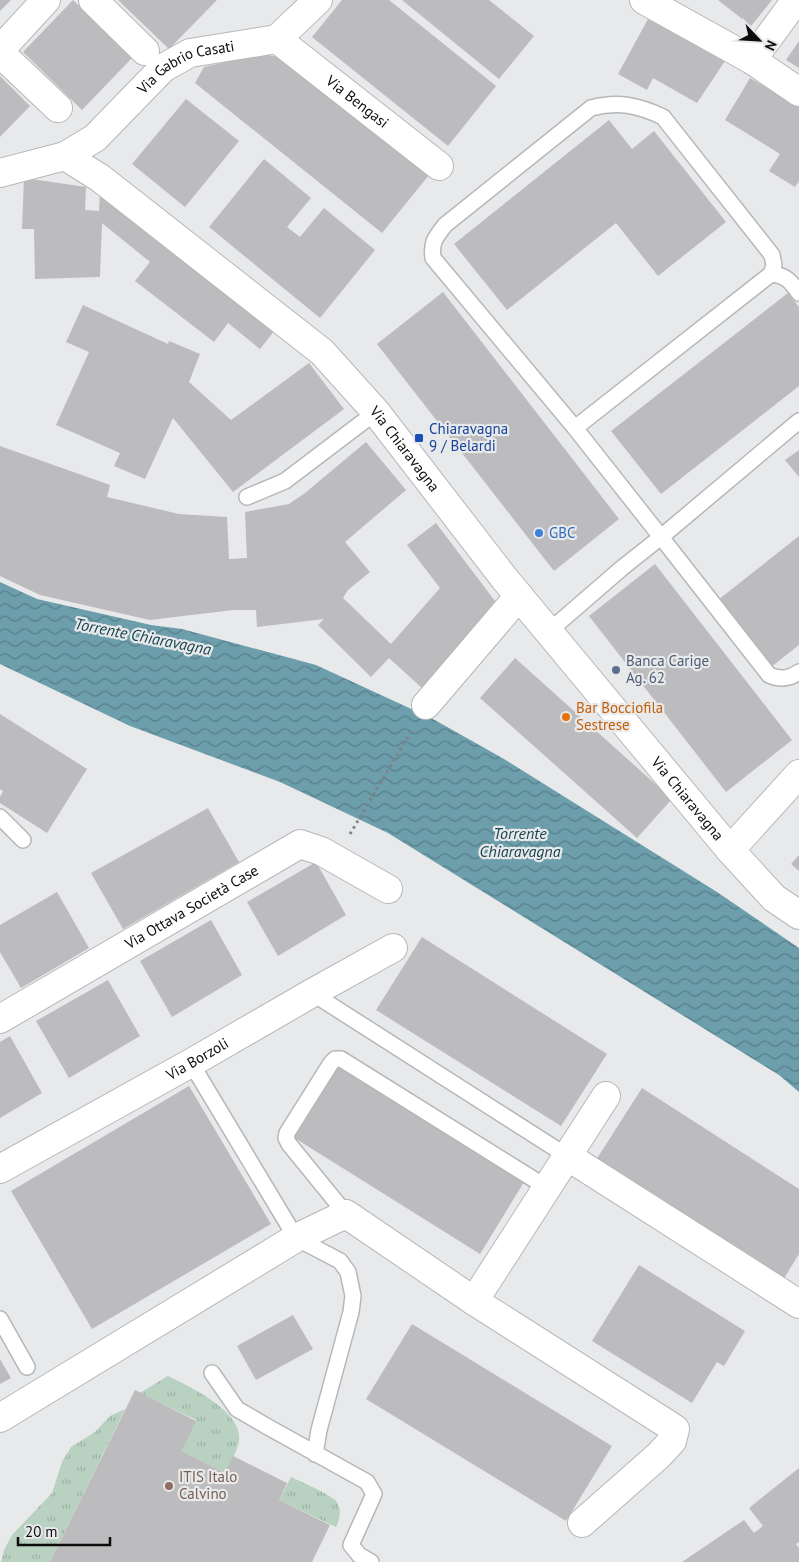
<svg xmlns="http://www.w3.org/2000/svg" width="799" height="1562" font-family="'PT Sans',sans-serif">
<defs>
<pattern id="grass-tufts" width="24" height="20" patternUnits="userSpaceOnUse" patternTransform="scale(1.25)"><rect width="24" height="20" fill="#b8d1c1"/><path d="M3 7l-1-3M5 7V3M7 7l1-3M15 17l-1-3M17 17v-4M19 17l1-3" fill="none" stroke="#9db2a5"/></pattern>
<pattern id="water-waves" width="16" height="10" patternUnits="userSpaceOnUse" patternTransform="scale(1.25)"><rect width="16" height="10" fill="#6c9eab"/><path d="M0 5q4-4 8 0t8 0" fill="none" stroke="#577f8a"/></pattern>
</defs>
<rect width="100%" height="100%" fill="#e8e9eb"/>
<path fill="url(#grass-tufts)" d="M 168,1376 C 190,1387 243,1411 239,1441 C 237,1452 230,1463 225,1473 L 182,1451 L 196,1420 L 140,1393 Z
M 125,1409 L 50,1562 L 1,1562 L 4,1550 L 12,1535 L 52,1493 L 62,1462 L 71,1447 L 95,1432 L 110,1416 Z
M 291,1477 C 300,1481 331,1495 336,1501 C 342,1509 340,1519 336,1527 L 279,1500 Z"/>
<path fill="url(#water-waves)" d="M 0,582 L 37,599 L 151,625 L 182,629 L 316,665 L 433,719 L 504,759 L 717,892 L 799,948 L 799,1092 L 779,1075 L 388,833 L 280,782 L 130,726 L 0,664 Z"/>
<path fill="#bcbbbd" d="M 0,0 L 11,0 L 0,11 Z
M 73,0 L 132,58 L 82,110 L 23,52 Z
M 118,0 L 217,0 L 169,49 Z
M 342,0 L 389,0 L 496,86 L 448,146 L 312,37 Z
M 402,0 L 489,0 L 534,36 L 499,79 Z
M 718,0 L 772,0 L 751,26 Z
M 648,19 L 725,61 L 697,103 L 653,78 L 647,90 L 618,74 Z
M 799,41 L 799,68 L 786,60 Z
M 262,54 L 285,58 L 429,175 L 382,233 L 195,83 L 204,67 Z
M 0,76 L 30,106 L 0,137 Z
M 750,78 L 799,107 L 799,181 L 795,187 L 769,171 L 780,154 L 725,120 Z
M 186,99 L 239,141 L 185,207 L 132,164 Z
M 609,120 L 632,149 L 654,131 L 726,222 L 658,276 L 616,223 L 507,310 L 454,244 Z
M 264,159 L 311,198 L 287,227 L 300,237 L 324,208 L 375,250 L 320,318 L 209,227 Z
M 24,178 L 86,187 L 85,210 L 99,211 L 100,191 L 275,330 L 260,349 L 228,323 L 214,342 L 135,281 L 150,262 L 102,223 L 100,277 L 35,279 L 34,229 L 22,229 Z
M 443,292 L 619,519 L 554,571 L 377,344 Z
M 788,293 L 799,307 L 799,386 L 661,494 L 611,431 Z
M 83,305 L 168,344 L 169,341 L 200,354 L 189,382 L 231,420 L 309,363 L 344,409 L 233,492 L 173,418 L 145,479 L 114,466 L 120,453 L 56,425 L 89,352 L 66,342 Z
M 366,442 L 406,490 L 345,542 L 370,572 L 348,590 L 343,598 L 391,644 L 440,588 L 407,545 L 436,523 L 498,605 L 423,689 L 389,658 L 371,677 L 318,625 L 324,619 L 257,627 L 256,610 L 233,610 L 150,620 L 40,595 L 0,576 L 0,446 L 110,485 L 107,497 L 179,514 L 227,517 L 229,559 L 247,558 L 245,512 L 289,504 L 305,493 Z
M 799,450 L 799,477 L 785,460 Z
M 799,536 L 799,645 L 771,667 L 718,600 Z
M 655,564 L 792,740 L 726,792 L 589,616 Z
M 515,658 L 672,799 L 637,838 L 480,698 Z
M 0,714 L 87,769 L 47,833 L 0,803 L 0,797 L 3,791 L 0,789 Z
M 208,808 L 239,862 L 123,929 L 91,873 Z
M 799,855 L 799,871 L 791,864 Z
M 316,862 L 346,915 L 278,956 L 247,902 Z
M 57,892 L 89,948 L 21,988 L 0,952 L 0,925 Z
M 211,920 L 242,975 L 172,1017 L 140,961 Z
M 422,937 L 607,1054 L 561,1126 L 376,1010 Z
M 108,980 L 140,1036 L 69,1078 L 36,1021 Z
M 10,1036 L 42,1093 L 0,1118 L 0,1042 Z
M 338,1065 L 524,1182 L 480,1254 L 293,1137 Z
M 189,1086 L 271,1224 L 92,1329 L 11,1191 Z
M 642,1088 L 799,1189 L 799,1254 L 783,1280 L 596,1160 Z
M 639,1265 L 745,1331 L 724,1366 L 717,1362 L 692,1403 L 592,1341 Z
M 293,1315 L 313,1349 L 256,1380 L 237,1346 Z
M 412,1324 L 612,1446 L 566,1521 L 366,1399 Z
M 0,1359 L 11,1378 L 0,1384 Z
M 135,1390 L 196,1421 L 182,1451 L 225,1473 L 233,1456 L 287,1483 L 279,1500 L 330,1525 L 312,1562 L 50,1562 Z
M 799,1468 L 799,1542 L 796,1544 L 799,1548 L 799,1562 L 682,1562 L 744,1520 L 754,1533 L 763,1526 L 749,1508 Z"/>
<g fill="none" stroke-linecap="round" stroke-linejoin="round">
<defs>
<path id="service" d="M 771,274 C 786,275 791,282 799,293
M 799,421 L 661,537 L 769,675 C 780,680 789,679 799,672
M 247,497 L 285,481 L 376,412
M 548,632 L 622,568 L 661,537 L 575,428 L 771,274 L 774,265 L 772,255 L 663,117 C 638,105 618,101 591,108 L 445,225 C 435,238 431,242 433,258 L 575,428
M 0,817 L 23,840
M 312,993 L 567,1156
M 191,1063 L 296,1238 L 340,1261 L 348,1272 L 353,1296 L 351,1312 L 319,1430 L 315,1454
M 346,1214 L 289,1144 L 286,1138 L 287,1133 L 331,1063 L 335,1059 L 341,1059 L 546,1187
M 0,1319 L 27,1367
M 212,1373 L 237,1409 L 268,1427 L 367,1482 L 374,1494 L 351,1545 L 359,1555 L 371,1562"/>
<g id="minor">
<path d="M 93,0 L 145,51"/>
<path d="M 644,0 L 752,60 L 799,92"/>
<path id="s1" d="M 277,39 L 439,166"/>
<path d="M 0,50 L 46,0"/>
<path d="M 0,53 L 58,108"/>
<path d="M 752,60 L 796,0"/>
<path id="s2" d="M 65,156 L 95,138 L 163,68 L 190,53 L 277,39 L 318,0"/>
<path d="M 426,705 L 519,596"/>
<path d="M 730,850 L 799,774"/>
<path id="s3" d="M 0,1019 L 300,844 L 321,851 L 388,889"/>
<path d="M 567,1156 L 799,1304"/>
<path id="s4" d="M 0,1169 L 191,1063 L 312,993 L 393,948"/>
<path d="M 474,1301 L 606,1096"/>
<path d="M 0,1418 L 296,1238 L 346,1214 L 474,1301 L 675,1429 L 672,1441 L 658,1456 L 582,1523"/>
</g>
<g id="secondary">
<path id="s5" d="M 0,173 L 65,156 L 100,178 L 322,352 L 376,412 L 504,578 L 730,850 L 774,898 L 799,915"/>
</g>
</defs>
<use href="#service" stroke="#b6b7b9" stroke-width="18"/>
<use href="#minor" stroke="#b6b7b9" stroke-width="30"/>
<use href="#secondary" stroke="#b6b7b9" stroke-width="30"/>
<path stroke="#808082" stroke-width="3" stroke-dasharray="2.5 4" stroke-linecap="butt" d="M 350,834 L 412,730"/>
<use href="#service" stroke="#fff" stroke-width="15"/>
<use href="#minor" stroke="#fff" stroke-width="28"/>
<use href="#secondary" stroke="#fff" stroke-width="28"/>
</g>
<rect fill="#1a4fb4" stroke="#e8e9eb" stroke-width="2" x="414" y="433" width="10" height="10" rx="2.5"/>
<circle fill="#3f7fe0" stroke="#e8e9eb" stroke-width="2" cx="539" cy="533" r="5"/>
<circle fill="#5c6f8a" stroke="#e8e9eb" stroke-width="2" cx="616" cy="670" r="5"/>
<circle fill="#e8710a" stroke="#e8e9eb" stroke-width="2" cx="566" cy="717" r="5"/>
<circle fill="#8d6e63" stroke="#e8e9eb" stroke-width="2" cx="169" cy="1486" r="5"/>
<g text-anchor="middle" stroke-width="4.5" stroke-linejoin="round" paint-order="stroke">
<g font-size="15" fill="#0d0d0e" stroke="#e8e9eb">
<text dy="5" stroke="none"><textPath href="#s2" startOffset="154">Via Gabrio Casati</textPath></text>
<text dy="5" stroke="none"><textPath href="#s1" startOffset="102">Via Bengasi</textPath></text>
<text dy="5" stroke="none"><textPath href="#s5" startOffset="518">Via Chiaravagna</textPath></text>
<text dy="5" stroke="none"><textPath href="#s5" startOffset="968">Via Chiaravagna</textPath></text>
<text dy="5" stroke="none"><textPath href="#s3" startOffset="222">Via Ottava Società Case</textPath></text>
<text dy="5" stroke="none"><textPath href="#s4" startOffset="226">Via Borzoli</textPath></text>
</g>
<g font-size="15" fill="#164399" stroke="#e8e9eb" text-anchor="start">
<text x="429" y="434">Chiaravagna<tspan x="429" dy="17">9 / Belardi</tspan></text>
</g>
<g font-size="15" fill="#366cbe" stroke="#e8e9eb" text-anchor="start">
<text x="549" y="538">GBC</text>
</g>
<g font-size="15" fill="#4e5e75" stroke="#e8e9eb" text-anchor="start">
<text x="626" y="666">Banca Carige<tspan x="626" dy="17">Ag. 62</tspan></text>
</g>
<g font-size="15" fill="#c56008" stroke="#e8e9eb" text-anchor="start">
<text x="576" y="713">Bar Bocciofila<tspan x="576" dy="17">Sestrese</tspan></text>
</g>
<g font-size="15" fill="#785e54" stroke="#e8e9eb" text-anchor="start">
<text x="179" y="1482">ITIS Italo<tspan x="179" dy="17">Calvino</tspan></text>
</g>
<g font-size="16" font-style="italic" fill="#17444f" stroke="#e8e9eb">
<text transform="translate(143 636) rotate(11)" y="6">Torrente Chiaravagna</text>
<text x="520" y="839">Torrente<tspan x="520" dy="18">Chiaravagna</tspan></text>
</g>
</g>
<g transform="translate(759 40) rotate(115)" stroke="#e8e9eb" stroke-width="4" paint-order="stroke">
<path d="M0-4L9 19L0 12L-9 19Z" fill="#0d0d0e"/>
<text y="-8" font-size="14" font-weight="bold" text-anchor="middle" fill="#0d0d0e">N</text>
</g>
<path d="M18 1537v8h92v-8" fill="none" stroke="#0d0d0e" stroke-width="2.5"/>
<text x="25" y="1537" font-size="15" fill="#0d0d0e" stroke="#e8e9eb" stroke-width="4" paint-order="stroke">20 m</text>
</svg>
